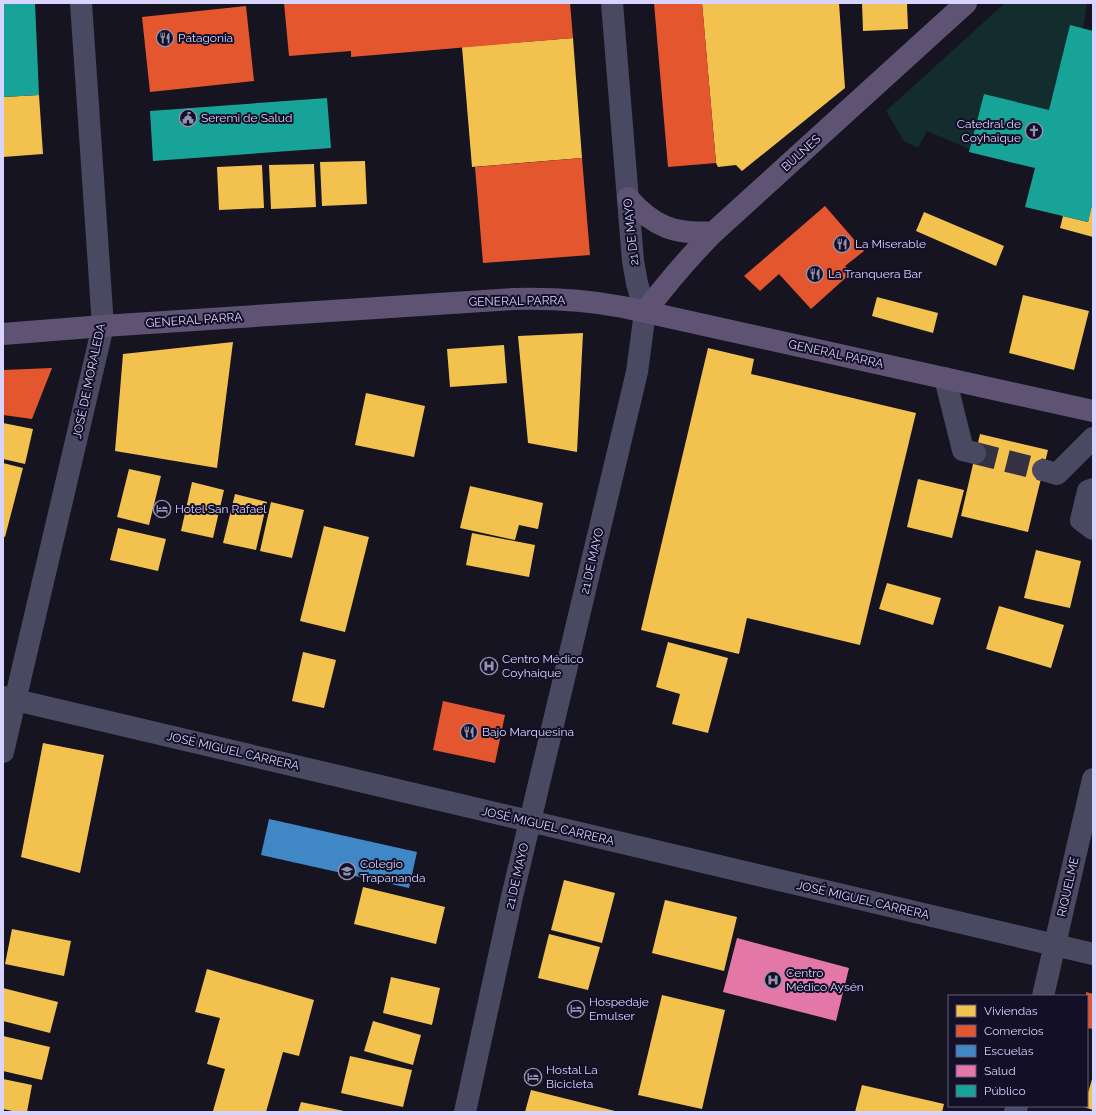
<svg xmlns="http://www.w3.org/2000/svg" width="1096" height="1115" font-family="Raleway,sans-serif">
<rect width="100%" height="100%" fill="#161421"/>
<path fill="#132c2d" d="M 1005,3 L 1087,3 L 1083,29 L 1070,26 L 1049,110 L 984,94 L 969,152 L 969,149 L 927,131 L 918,148 L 904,141 L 886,111 Z"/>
<path fill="#f2c14e" d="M 702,3 L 839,3 L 845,88 L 742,171 L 736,165 L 718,167 L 716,163 Z
M 862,3 L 907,3 L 908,29 L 863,31 Z
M 573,38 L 582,158 L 472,167 L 462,47 Z
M 39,95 L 43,154 L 3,157 L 3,97 Z
M 365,161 L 367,204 L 322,206 L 320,162 Z
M 314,164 L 316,207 L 271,209 L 269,165 Z
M 262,165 L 264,208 L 219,210 L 217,167 Z
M 1092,204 L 1093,237 L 1060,228 L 1063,216 L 1088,222 Z
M 924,212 L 1004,246 L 996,266 L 916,231 Z
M 1023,295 L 1089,311 L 1074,370 L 1009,353 Z
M 877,297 L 938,313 L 933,333 L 872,316 Z
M 583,333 L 577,452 L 528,443 L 518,336 Z
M 233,342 L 217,468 L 115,451 L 123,354 Z
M 504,345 L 507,383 L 450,387 L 447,349 Z
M 708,348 L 754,359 L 751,374 L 916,413 L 860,645 L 747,618 L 739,654 L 641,630 Z
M 366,393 L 425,406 L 414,457 L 355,445 Z
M 3,423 L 33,429 L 25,464 L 3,459 Z
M 980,434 L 1048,450 L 1028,532 L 961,516 Z
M 3,463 L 23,468 L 5,537 L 3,536 Z
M 129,469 L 161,476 L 149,525 L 117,517 Z
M 918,479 L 964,490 L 952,538 L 907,527 Z
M 192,482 L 224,490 L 213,538 L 181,531 Z
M 470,486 L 543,503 L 538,529 L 519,525 L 515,540 L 460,528 Z
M 235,494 L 267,502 L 256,550 L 223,543 Z
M 271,502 L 304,510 L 292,558 L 260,551 Z
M 324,526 L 369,537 L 345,632 L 300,621 Z
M 118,528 L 166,539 L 158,571 L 110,560 Z
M 472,533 L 535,545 L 529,577 L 466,565 Z
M 1036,550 L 1081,561 L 1070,608 L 1024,598 Z
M 887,583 L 941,598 L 933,625 L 879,609 Z
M 999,606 L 1064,625 L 1051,668 L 986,649 Z
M 668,642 L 728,658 L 708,733 L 672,724 L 680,694 L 656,687 Z
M 303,652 L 336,660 L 324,708 L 292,701 Z
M 43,743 L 104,755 L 80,873 L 21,857 Z
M 564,880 L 615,893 L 602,943 L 551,930 Z
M 363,887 L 445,907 L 436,944 L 354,924 Z
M 665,900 L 737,917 L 724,971 L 652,953 Z
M 12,929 L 71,941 L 64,976 L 5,964 Z
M 549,934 L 600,947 L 588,990 L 538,978 Z
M 207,969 L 314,1000 L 299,1056 L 283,1052 L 266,1112 L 218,1112 L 213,1111 L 225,1069 L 207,1064 L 220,1018 L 195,1012 Z
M 391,977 L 440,988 L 432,1025 L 383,1013 Z
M 3,988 L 58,1002 L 50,1033 L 3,1021 Z
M 662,995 L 725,1010 L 702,1109 L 638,1095 Z
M 373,1021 L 421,1035 L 413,1065 L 364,1051 Z
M 3,1036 L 50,1047 L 42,1080 L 3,1071 Z
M 350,1056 L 412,1070 L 403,1107 L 341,1093 Z
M 1093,1076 L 1093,1110 L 1084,1107 L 1084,1106 L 1087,1106 L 1087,1096 Z
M 3,1079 L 32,1085 L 27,1112 L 17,1112 L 3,1109 Z
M 862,1085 L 944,1104 L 942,1112 L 855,1112 Z
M 531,1090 L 615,1111 L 614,1112 L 525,1112 Z
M 301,1102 L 344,1111 L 344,1112 L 298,1112 Z"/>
<path fill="#e4572e" d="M 284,3 L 570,3 L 573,38 L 351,57 L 351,51 L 289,56 Z
M 654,3 L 702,3 L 716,163 L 668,167 Z
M 246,6 L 254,81 L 150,92 L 142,17 Z
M 582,158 L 590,255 L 483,263 L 475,167 Z
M 825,206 L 864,251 L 845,266 L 851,273 L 811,309 L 779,274 L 760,291 L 744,276 Z
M 52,368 L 32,419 L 3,415 L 3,370 Z
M 443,701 L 505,715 L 495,763 L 433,750 Z
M 1086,992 L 1093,994 L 1093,1029 L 1087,1028 Z"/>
<path fill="#3f88c5" d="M 269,819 L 417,852 L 409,888 L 261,855 Z"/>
<path fill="#e377a8" d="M 737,938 L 849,968 L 836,1021 L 723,992 Z"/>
<path fill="#17a398" d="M 3,3 L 35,3 L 39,95 L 3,97 Z
M 1070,25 L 1093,31 L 1093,202 L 1088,222 L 1025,207 L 1035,168 L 969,152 L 984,94 L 1049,110 Z
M 327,98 L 331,148 L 153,161 L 150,111 Z"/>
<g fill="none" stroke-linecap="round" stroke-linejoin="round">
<path stroke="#333142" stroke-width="22" stroke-dasharray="22 11" stroke-linecap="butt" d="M 975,453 L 1043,470"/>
<path stroke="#4a4962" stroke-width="22" d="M 945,378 L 963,450 L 975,453
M 1043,470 L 1057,474 L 1093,438
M 1093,489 L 1088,491 L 1081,520 L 1093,529
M 3,697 L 1093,954
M 3,752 L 103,326 L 81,3
M 1043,996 L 1093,779
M 465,1112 L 511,901 L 637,372 L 645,312 L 637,283 L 633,261 L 612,3
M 1015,1112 L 1017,1106"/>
<path stroke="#5e5373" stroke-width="22" d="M 628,198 C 654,227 675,235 714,232
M 645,312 C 667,283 688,258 714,232 L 966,3
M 3,334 L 103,326 L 513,299 C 551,298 586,300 623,307 L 1093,411"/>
</g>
<defs>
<symbol id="restaurant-ring" viewBox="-11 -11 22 22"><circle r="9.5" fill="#130f26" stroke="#9591b1" stroke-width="1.5"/><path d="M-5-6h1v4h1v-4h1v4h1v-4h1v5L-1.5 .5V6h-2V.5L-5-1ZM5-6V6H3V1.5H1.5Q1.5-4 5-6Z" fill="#9591b1"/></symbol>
<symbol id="civic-ring" viewBox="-11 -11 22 22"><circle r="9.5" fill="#130f26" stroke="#9591b1" stroke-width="1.5"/><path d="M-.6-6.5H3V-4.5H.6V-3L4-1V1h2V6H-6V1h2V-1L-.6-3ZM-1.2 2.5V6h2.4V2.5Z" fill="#9591b1"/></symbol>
<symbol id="church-ring" viewBox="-11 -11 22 22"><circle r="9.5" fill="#130f26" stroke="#9591b1" stroke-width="1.5"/><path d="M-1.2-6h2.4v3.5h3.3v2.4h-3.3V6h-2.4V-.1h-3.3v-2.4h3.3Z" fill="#9591b1"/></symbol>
<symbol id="hotel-ring" viewBox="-11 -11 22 22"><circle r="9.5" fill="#130f26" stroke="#9591b1" stroke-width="1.5"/><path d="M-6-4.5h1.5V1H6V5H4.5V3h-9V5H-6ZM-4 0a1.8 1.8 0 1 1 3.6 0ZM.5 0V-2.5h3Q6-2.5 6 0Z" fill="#9591b1"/></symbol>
<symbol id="hospital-ring" viewBox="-11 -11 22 22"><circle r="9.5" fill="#130f26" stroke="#9591b1" stroke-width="1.5"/><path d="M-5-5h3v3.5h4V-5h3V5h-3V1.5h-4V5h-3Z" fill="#9591b1"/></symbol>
<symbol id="school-ring" viewBox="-11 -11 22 22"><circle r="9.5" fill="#130f26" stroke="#9591b1" stroke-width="1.5"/><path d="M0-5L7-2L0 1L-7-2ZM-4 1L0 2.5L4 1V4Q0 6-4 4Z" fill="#9591b1"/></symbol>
</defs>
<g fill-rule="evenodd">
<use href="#restaurant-ring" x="155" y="28" width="20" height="20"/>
<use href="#civic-ring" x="178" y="108" width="20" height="20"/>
<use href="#church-ring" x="1024" y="121" width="20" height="20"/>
<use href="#restaurant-ring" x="832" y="234" width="20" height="20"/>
<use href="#restaurant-ring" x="805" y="264" width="20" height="20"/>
<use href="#hotel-ring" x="152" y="499" width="20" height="20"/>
<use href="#hospital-ring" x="479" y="656" width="20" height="20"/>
<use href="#restaurant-ring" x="459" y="722" width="20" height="20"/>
<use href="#school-ring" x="337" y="861" width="20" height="20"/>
<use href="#hospital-ring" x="763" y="970" width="20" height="20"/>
<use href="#hotel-ring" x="566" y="999" width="20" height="20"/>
<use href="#hotel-ring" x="523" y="1067" width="20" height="20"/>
</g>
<g text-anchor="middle" stroke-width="4" stroke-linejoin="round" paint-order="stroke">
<g font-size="12" fill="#d9d4ff" stroke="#130f26" text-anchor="start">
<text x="178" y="42">Patagonia</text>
<text x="201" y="122">Seremi de Salud</text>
<text x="1021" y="128" text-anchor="end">Catedral de<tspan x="1021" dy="14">Coyhaique</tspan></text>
<text x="855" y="248">La Miserable</text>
<text x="828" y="278">La Tranquera Bar</text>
<text x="175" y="513">Hotel San Rafael</text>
<text x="502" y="663">Centro Médico<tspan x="502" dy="14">Coyhaique</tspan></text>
<text x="482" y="736">Bajo Marquesina</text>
<text x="360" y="868">Colegio<tspan x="360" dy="14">Trapananda</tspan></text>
<text x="786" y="977">Centro<tspan x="786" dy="14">Médico Aysén</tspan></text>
<text x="589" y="1006">Hospedaje<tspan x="589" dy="14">Emulser</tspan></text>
<text x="546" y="1074">Hostal La<tspan x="546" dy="14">Bicicleta</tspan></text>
</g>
<g font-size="12" fill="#d9d4ff" stroke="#130f26">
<text transform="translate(801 153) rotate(-42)" y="4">BULNES</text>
<text transform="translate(631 232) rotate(-96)" y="4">21 DE MAYO</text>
<text transform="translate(517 301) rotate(-1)" y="4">GENERAL PARRA</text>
<text transform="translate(194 320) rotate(-4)" y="4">GENERAL PARRA</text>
<text transform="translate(836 354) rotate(12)" y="4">GENERAL PARRA</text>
<text transform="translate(89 381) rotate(-78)" y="4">JOSÉ DE MORALEDA</text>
<text transform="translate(592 561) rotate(-77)" y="4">21 DE MAYO</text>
<text transform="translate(233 751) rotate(13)" y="4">JOSÉ MIGUEL CARRERA</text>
<text transform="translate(548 826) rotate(13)" y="4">JOSÉ MIGUEL CARRERA</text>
<text transform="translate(517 876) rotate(-77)" y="4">21 DE MAYO</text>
<text transform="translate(1068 887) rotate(-77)" y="4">RIQUELME</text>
<text transform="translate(863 900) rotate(13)" y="4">JOSÉ MIGUEL CARRERA</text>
</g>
</g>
<rect width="1096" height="1115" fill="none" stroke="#d9d4ff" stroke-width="8"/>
<rect x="948" y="995" width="140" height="112" fill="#130f26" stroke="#625e7d"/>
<rect x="956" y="1005" width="20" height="12" fill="#f2c14e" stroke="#625e7d"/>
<text x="984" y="1015" font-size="12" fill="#d9d4ff">Viviendas</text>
<rect x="956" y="1025" width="20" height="12" fill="#e4572e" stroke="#625e7d"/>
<text x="984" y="1035" font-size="12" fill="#d9d4ff">Comercios</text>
<rect x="956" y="1045" width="20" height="12" fill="#3f88c5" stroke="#625e7d"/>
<text x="984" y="1055" font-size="12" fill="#d9d4ff">Escuelas</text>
<rect x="956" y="1065" width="20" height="12" fill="#e377a8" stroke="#625e7d"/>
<text x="984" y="1075" font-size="12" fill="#d9d4ff">Salud</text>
<rect x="956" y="1085" width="20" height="12" fill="#17a398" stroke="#625e7d"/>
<text x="984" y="1095" font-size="12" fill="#d9d4ff">Público</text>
</svg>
